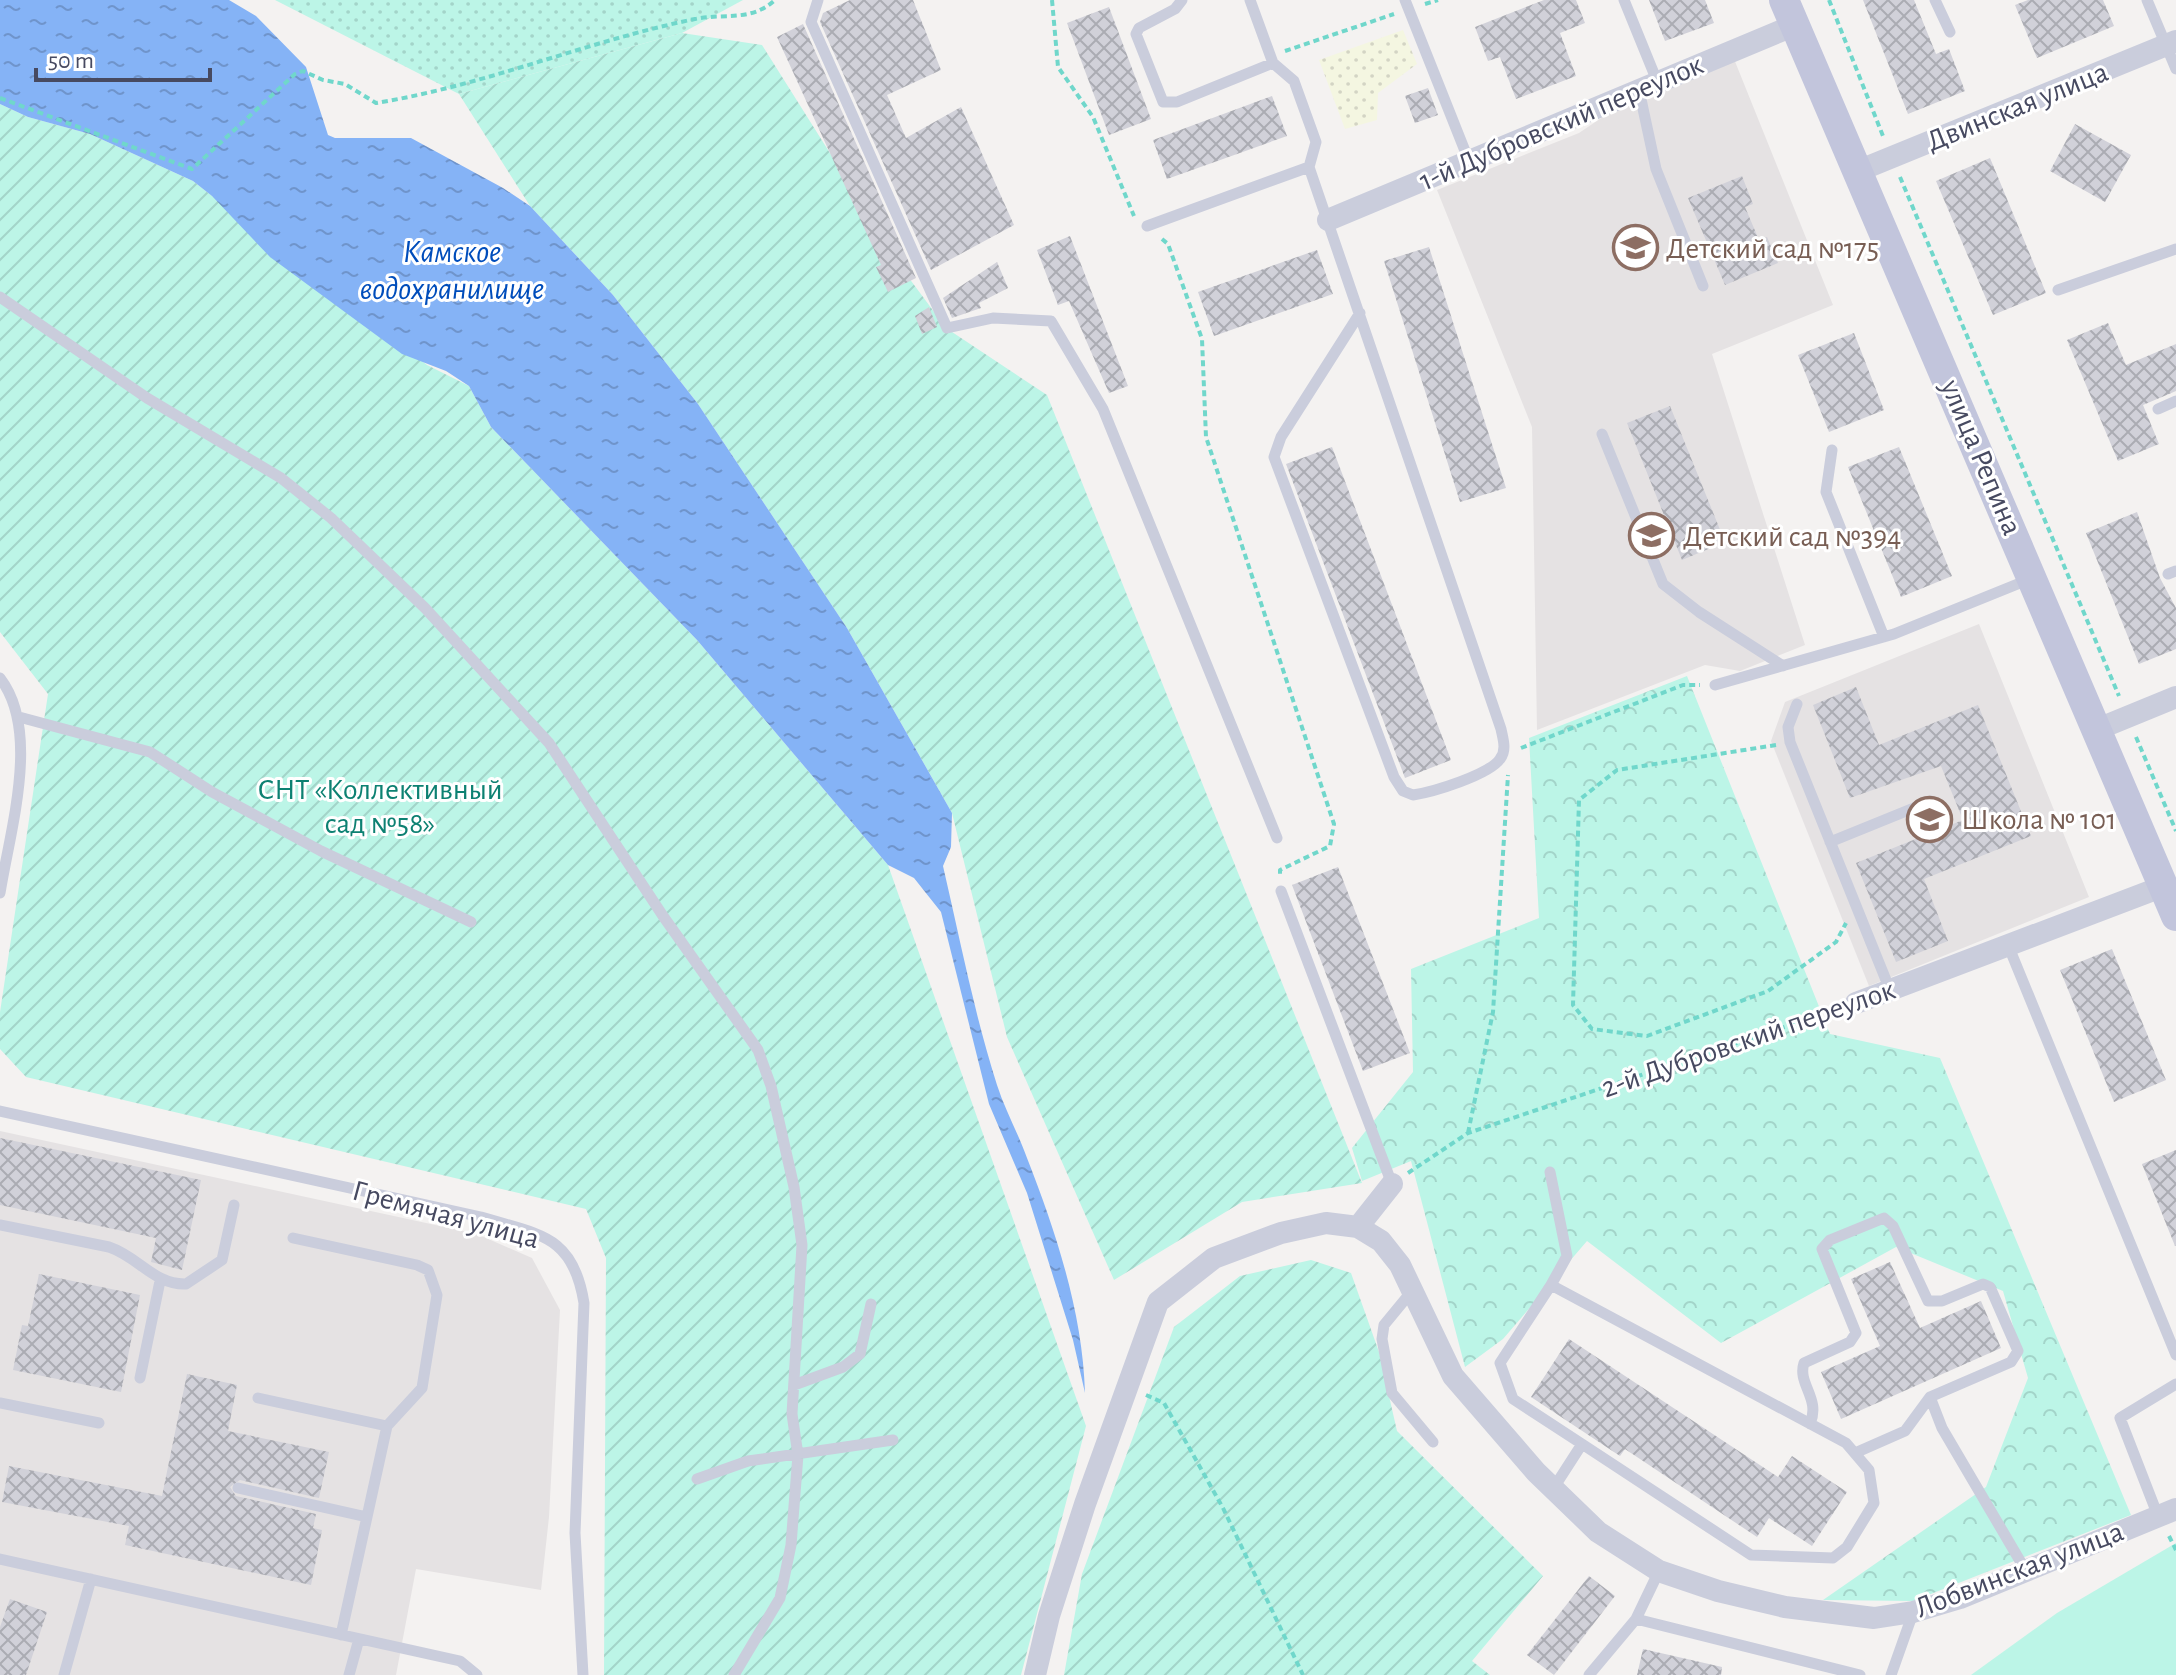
<svg xmlns="http://www.w3.org/2000/svg" width="2176" height="1675" font-family="'Alegreya Sans',sans-serif">
<defs>
<pattern id="grass-dots" width="8" height="8" patternUnits="userSpaceOnUse" patternTransform="scale(2)"><rect width="8" height="8" fill="#bcf5e7"/><path d="M2 2h.1M6 6h.1" fill="none" stroke="#a3d4c9" stroke-width="1.8" stroke-linecap="round"/></pattern>
<pattern id="forest-crowns" width="20" height="18" patternUnits="userSpaceOnUse" patternTransform="scale(2)"><rect width="20" height="18" fill="#bcf5e7"/><path d="M2 6a3 3 0 1 1 6 0M12 15a3 3 0 1 1 6 0" fill="none" stroke="#a3d4c9"/></pattern>
<pattern id="sand-dots" width="8" height="8" patternUnits="userSpaceOnUse" patternTransform="scale(2)"><rect width="8" height="8" fill="#f4f6e1"/><path d="M2 2h.1M6 6h.1" fill="none" stroke="#d3d4c4" stroke-width="1.8" stroke-linecap="round"/></pattern>
<pattern id="garden-furrows" width="10" height="10" patternUnits="userSpaceOnUse" patternTransform="scale(2)"><rect width="10" height="10" fill="#bcf5e7"/><path d="M-1 1l2-2M0 10L10 0M9 11l2-2" fill="none" stroke="#a3d4c9"/></pattern>
<pattern id="water-ripples" width="26" height="14" patternUnits="userSpaceOnUse" patternTransform="scale(2)"><rect width="26" height="14" fill="#85b3f6"/><path d="M2 4q2-2 4 0t4 0M15 11q2-2 4 0t4 0" fill="none" stroke="#6f94cb"/></pattern>
<pattern id="building-cross-hatch" width="8" height="8" patternUnits="userSpaceOnUse" patternTransform="scale(2)"><rect width="8" height="8" fill="#d1d1d9"/><path d="M0 0l8 8M0 8l8-8" fill="none" stroke="#abacb3"/></pattern>
</defs>
<rect width="100%" height="100%" fill="#f4f2f1"/>
<path fill="#e5e2e3" d="M 1734,59 L 1833,305 L 1712,354 L 1805,645 L 1740,671 L 1705,665 L 1537,730 L 1532,427 L 1437,190 L 1579,133 L 1625,102 Z
M 1979,624 L 2089,897 L 1869,986 L 1771,741 L 1785,702 Z
M 0,1131 L 477,1234 L 532,1258 L 560,1310 L 549,1517 L 541,1590 L 416,1569 L 396,1675 L 0,1675 Z"/>
<path fill="url(#grass-dots)" d="M 275,0 L 743,0 L 682,33 L 459,94 Z"/>
<path fill="url(#forest-crowns)" d="M 1687,676 L 1830,1034 L 1940,1058 L 2131,1515 L 1913,1601 L 1823,1600 L 1986,1487 L 2028,1378 L 2003,1291 L 1896,1247 L 1721,1343 L 1587,1241 L 1503,1339 L 1465,1367 L 1411,1161 L 1362,1181 L 1352,1148 L 1413,1072 L 1411,969 L 1539,918 L 1529,738 Z"/>
<path fill="url(#sand-dots)" d="M 1403,30 L 1417,64 L 1378,93 L 1377,120 L 1345,129 L 1319,60 Z"/>
<path fill="#bcf5e7" d="M 2176,1543 L 2176,1675 L 1971,1675 L 2057,1613 Z"/>
<path fill="url(#garden-furrows)" d="M 682,33 L 762,45 L 906,274 L 946,328 L 1047,395 L 1362,1183 L 1242,1202 L 1114,1280 L 1007,1037 L 952,813 L 847,628 L 698,404 L 613,295 L 530,206 L 459,94 Z
M 0,104 L 28,117 L 90,134 L 193,181 L 427,365 L 469,386 L 491,427 L 697,640 L 888,865 L 1086,1426 L 1021,1675 L 604,1675 L 606,1258 L 586,1209 L 26,1077 L 0,1049 L 0,1012 L 48,694 L 0,632 Z
M 1311,1260 L 1351,1273 L 1379,1352 L 1397,1431 L 1543,1576 L 1472,1661 L 1490,1675 L 1064,1675 L 1082,1574 L 1174,1327 L 1240,1276 Z"/>
<path fill="url(#water-ripples)" d="M 0,0 L 229,0 L 256,16 L 306,67 L 328,135 L 335,138 L 411,138 L 503,188 L 530,206 L 613,295 L 698,404 L 847,628 L 952,813 L 951,847 L 943,866 C 960,939 974,1013 997,1085 C 1005,1110 1018,1133 1027,1158 C 1056,1232 1083,1314 1085,1393 L 1073,1340 L 1027,1193 L 989,1104 L 941,912 L 914,878 L 888,865 L 697,640 L 491,427 L 469,386 L 446,371 L 402,354 L 270,257 L 212,196 L 193,181 L 90,134 L 28,117 L 0,104 Z"/>
<path fill="url(#building-cross-hatch)" d="M 850,0 L 913,0 L 941,70 L 887,95 L 906,138 L 961,107 L 1014,225 L 931,270 L 820,22 L 823,13 Z
M 1544,0 L 1576,0 L 1585,23 L 1560,33 L 1576,76 L 1516,99 L 1500,57 L 1488,61 L 1475,27 Z
M 1649,0 L 1705,0 L 1714,23 L 1665,41 Z
M 1863,0 L 1914,0 L 1936,54 L 1949,49 L 1965,91 L 1908,114 Z
M 2028,0 L 2103,0 L 2114,26 L 2037,58 L 2015,5 Z
M 1109,7 L 1151,119 L 1109,135 L 1067,23 Z
M 803,24 L 916,278 L 888,292 L 876,267 L 881,265 L 777,37 Z
M 1428,88 L 1438,115 L 1415,123 L 1405,96 Z
M 1272,96 L 1287,136 L 1167,179 L 1153,140 Z
M 2075,124 L 2131,155 L 2105,202 L 2050,171 Z
M 1990,158 L 2046,293 L 1993,315 L 1936,181 Z
M 1742,176 L 1753,204 L 1745,207 L 1759,240 L 1767,237 L 1778,263 L 1725,285 L 1688,198 Z
M 1070,236 L 1128,386 L 1109,393 L 1069,301 L 1058,305 L 1037,250 Z
M 1429,247 L 1506,488 L 1460,502 L 1384,261 Z
M 1317,250 L 1333,294 L 1214,336 L 1198,292 Z
M 997,262 L 1008,288 L 979,303 L 981,308 L 952,318 L 943,298 Z
M 929,307 L 937,327 L 922,334 L 915,316 Z
M 2108,323 L 2126,365 L 2176,344 L 2176,391 L 2143,405 L 2159,444 L 2118,461 L 2067,340 Z
M 1854,333 L 1884,410 L 1829,432 L 1798,355 Z
M 1670,406 L 1725,542 L 1682,560 L 1627,423 Z
M 1332,447 L 1451,760 L 1405,778 L 1286,464 Z
M 1899,447 L 1952,576 L 1901,597 L 1848,467 Z
M 2137,512 L 2160,578 L 2176,608 L 2176,649 L 2139,664 L 2086,533 Z
M 1856,687 L 1879,745 L 1978,705 L 2031,836 L 1924,879 L 1948,941 L 1896,962 L 1856,863 L 1963,820 L 1941,766 L 1850,798 L 1813,705 Z
M 1338,867 L 1410,1053 L 1363,1071 L 1292,885 Z
M 2112,949 L 2166,1080 L 2114,1102 L 2060,970 Z
M 0,1138 L 201,1180 L 182,1270 L 151,1262 L 156,1238 L 0,1205 Z
M 2176,1150 L 2176,1246 L 2175,1246 L 2142,1164 Z
M 1890,1262 L 1920,1328 L 1981,1301 L 2001,1348 L 1841,1419 L 1821,1372 L 1880,1346 L 1851,1279 Z
M 39,1274 L 140,1295 L 121,1392 L 13,1370 L 22,1325 L 28,1326 Z
M 1569,1339 L 1778,1477 L 1792,1456 L 1847,1492 L 1812,1546 L 1769,1518 L 1757,1537 L 1625,1449 L 1620,1456 L 1531,1397 Z
M 187,1374 L 237,1385 L 228,1431 L 329,1452 L 319,1498 L 240,1480 L 230,1487 L 236,1496 L 316,1514 L 313,1528 L 322,1530 L 311,1585 L 125,1545 L 129,1526 L 2,1502 L 9,1466 L 162,1496 Z
M 1589,1576 L 1615,1596 L 1554,1675 L 1527,1655 Z
M 10,1599 L 47,1612 L 26,1675 L 0,1675 L 0,1627 Z
M 1643,1649 L 1722,1667 L 1721,1675 L 1637,1675 Z"/>
<g fill="none" stroke-linecap="round" stroke-linejoin="round">
<path stroke="#70d7cb" stroke-width="4" stroke-dasharray="6 4" stroke-linecap="butt" d="M 1052,0 L 1058,67 L 1093,117 L 1134,216
M 1829,0 L 1883,136
M 1425,4 L 1438,0
M 1285,51 L 1394,14
M 0,98 L 192,169 L 295,74 L 303,71 L 323,80 L 345,84 L 376,103 C 487,85 587,41 695,19 C 725,13 751,22 775,0
M 1900,177 L 2119,696
M 1162,239 L 1168,244 L 1202,339 L 1206,437 L 1334,824 L 1330,846 L 1280,870 L 1280,877
M 2136,737 L 2176,831
M 1776,745 L 1617,770 L 1579,800 L 1573,1005 L 1592,1029 L 1647,1036 L 1768,991 L 1836,942 L 1846,923
M 1521,748 L 1683,685 L 1700,685
M 1468,1133 L 1493,1012 L 1508,775
M 1408,1173 L 1468,1133 L 1835,1010
M 1146,1395 L 1164,1403 L 1223,1508 L 1303,1675
M 2169,1536 L 2176,1550"/>
<path stroke="#cacddc" stroke-width="11" d="M 818,0 L 811,22 L 947,328 L 993,318 L 1051,321 L 1103,409 L 1277,838
M 1182,0 L 1175,9 L 1139,28 L 1136,34 L 1163,102 L 1177,102 L 1273,63
M 1250,0 L 1273,63 L 1294,81 L 1316,142 L 1309,167 L 1501,729 C 1503,739 1507,750 1500,759 C 1489,775 1433,792 1413,795 L 1403,791 L 1394,777 L 1274,457 L 1281,437 L 1360,313
M 1405,0 L 1469,161
M 1624,0 L 1657,81
M 1935,0 L 1950,32
M 2147,0 L 2176,69
M 1639,90 L 1656,169 L 1703,286
M 1147,226 L 1309,167
M 2058,290 L 2176,249
M 0,297 L 147,398 L 281,478 L 331,518 L 425,608 L 549,743 L 663,916 L 758,1050 L 771,1086 L 794,1187 L 802,1245 L 792,1414 L 798,1455 L 791,1545 L 780,1598 L 734,1675
M 2158,409 L 2176,401
M 1602,434 L 1663,584 L 1699,612 L 1783,666
M 1832,450 L 1826,492 L 1884,637
M 2168,574 L 2176,571
M 0,678 C 41,731 10,830 0,893
M 1715,685 L 1894,634 L 2030,579
M 1797,704 L 1788,727 L 1790,742 L 1890,990
M 19,717 L 150,752 L 212,792 L 321,851 L 471,922
M 1830,842 L 1931,801
M 1281,891 L 1392,1184
M 2008,945 L 2176,1355
M 0,1111 L 481,1217 C 539,1235 573,1234 584,1303 L 575,1533 L 583,1675
M 1550,1172 L 1567,1256 L 1551,1285
M 0,1225 L 109,1247 C 139,1257 154,1285 186,1284 L 222,1260 L 234,1205
M 293,1238 L 417,1265 L 428,1270 L 437,1295 L 422,1388 L 387,1426 L 341,1635
M 1412,1291 L 1384,1325 L 1382,1339 L 1392,1393 L 1433,1442
M 140,1378 L 160,1281
M 794,1385 L 843,1367 L 860,1354 L 871,1304
M 1930,1397 L 1942,1428 L 2026,1571
M 258,1398 L 387,1426
M 0,1403 L 99,1423
M 1810,1424 C 1821,1398 1797,1384 1804,1363 L 1850,1342 L 1856,1333 L 1822,1249 L 1830,1240 L 1884,1218 L 1893,1226 L 1928,1301 L 1942,1301 L 1983,1284 L 1990,1287 L 2018,1351 L 2011,1362 L 1930,1397 L 1905,1431 L 1855,1453
M 697,1479 L 748,1461 L 893,1440
M 238,1488 L 367,1517
M 1553,1489 L 1582,1444 L 1513,1399 L 1500,1363 L 1551,1285 L 1846,1443 L 1869,1470 L 1874,1503 L 1847,1547 L 1833,1558 L 1751,1555 L 1582,1444
M 2158,1516 L 2120,1418 L 2176,1384
M 0,1559 L 460,1661 L 477,1675
M 1636,1619 L 1659,1571
M 64,1675 L 91,1579
M 349,1675 L 359,1639
M 1589,1675 L 1636,1619 L 1860,1675
M 1891,1675 L 1913,1613"/>
<path stroke="#cacddc" stroke-width="22" d="M 1858,171 L 2176,41
M 1328,220 L 1795,25
M 2098,729 L 2176,697
M 1856,1003 L 2164,886
M 1358,1227 L 1392,1184
M 1035,1675 L 1049,1616 L 1085,1504 L 1158,1302 L 1214,1258 L 1281,1233 L 1326,1223 L 1358,1227 L 1381,1241 L 1400,1265 L 1453,1376 L 1536,1472 L 1598,1532 L 1659,1571 L 1718,1591 L 1785,1607 L 1874,1618 L 1913,1612 L 1960,1598 L 2176,1509"/>
<path stroke="#c2c5dc" stroke-width="30" d="M 1784,0 L 2176,916"/>
</g>
<defs>
<symbol id="school-ring" viewBox="-11 -11 22 22"><circle r="9.5" fill="#fff" stroke="#8d6e63" stroke-width="1.5"/><path d="M0-5L7-2L0 1L-7-2ZM-4 1L0 2.5L4 1V4Q0 6-4 4Z" fill="#8d6e63"/></symbol>
</defs>
<g fill-rule="evenodd">
<use href="#school-ring" x="1610" y="222" width="51" height="51"/>
<use href="#school-ring" x="1626" y="510" width="51" height="51"/>
<use href="#school-ring" x="1904" y="794" width="51" height="51"/>
</g>
<g text-anchor="middle" stroke-width="6" stroke-linejoin="round" paint-order="stroke">
<g font-size="30" fill="#474a61" stroke="#fff">
<text transform="translate(2017 106) rotate(-22)" y="10">Двинская улица</text>
<text transform="translate(1561 122) rotate(-23)" y="10">1-й Дубровский переулок</text>
<text transform="translate(1982 457) rotate(67)" y="10">улица Репина</text>
<text transform="translate(1748 1038) rotate(-19)" y="10">2-й Дубровский переулок</text>
<text transform="translate(446 1214) rotate(15)" y="10">Гремячая улица</text>
<text transform="translate(2019 1569) rotate(-21)" y="10">Лобвинская улица</text>
</g>
<g font-size="30" fill="#785e54" stroke="#fff" text-anchor="start">
<text x="1666" y="258">Детский сад №175</text>
<text x="1683" y="546">Детский сад №394</text>
<text x="1961" y="829">Школа № 101</text>
</g>
<g font-size="30" fill="#0d8172" stroke="#fff">
<text x="380" y="799">СНТ «Коллективный<tspan x="380" dy="34">сад №58»</tspan></text>
</g>
<g font-size="32" font-style="italic" fill="#004dbb" stroke="#fff">
<text x="452" y="262">Камское<tspan x="452" dy="37">водохранилище</tspan></text>
</g>
</g>
<path d="M36 68v12h174v-12" fill="none" stroke="#474a61" stroke-width="4"/>
<text x="48" y="68" font-size="24" fill="#474a61" stroke="#ffffff" stroke-width="6" paint-order="stroke">50 m</text>
</svg>
